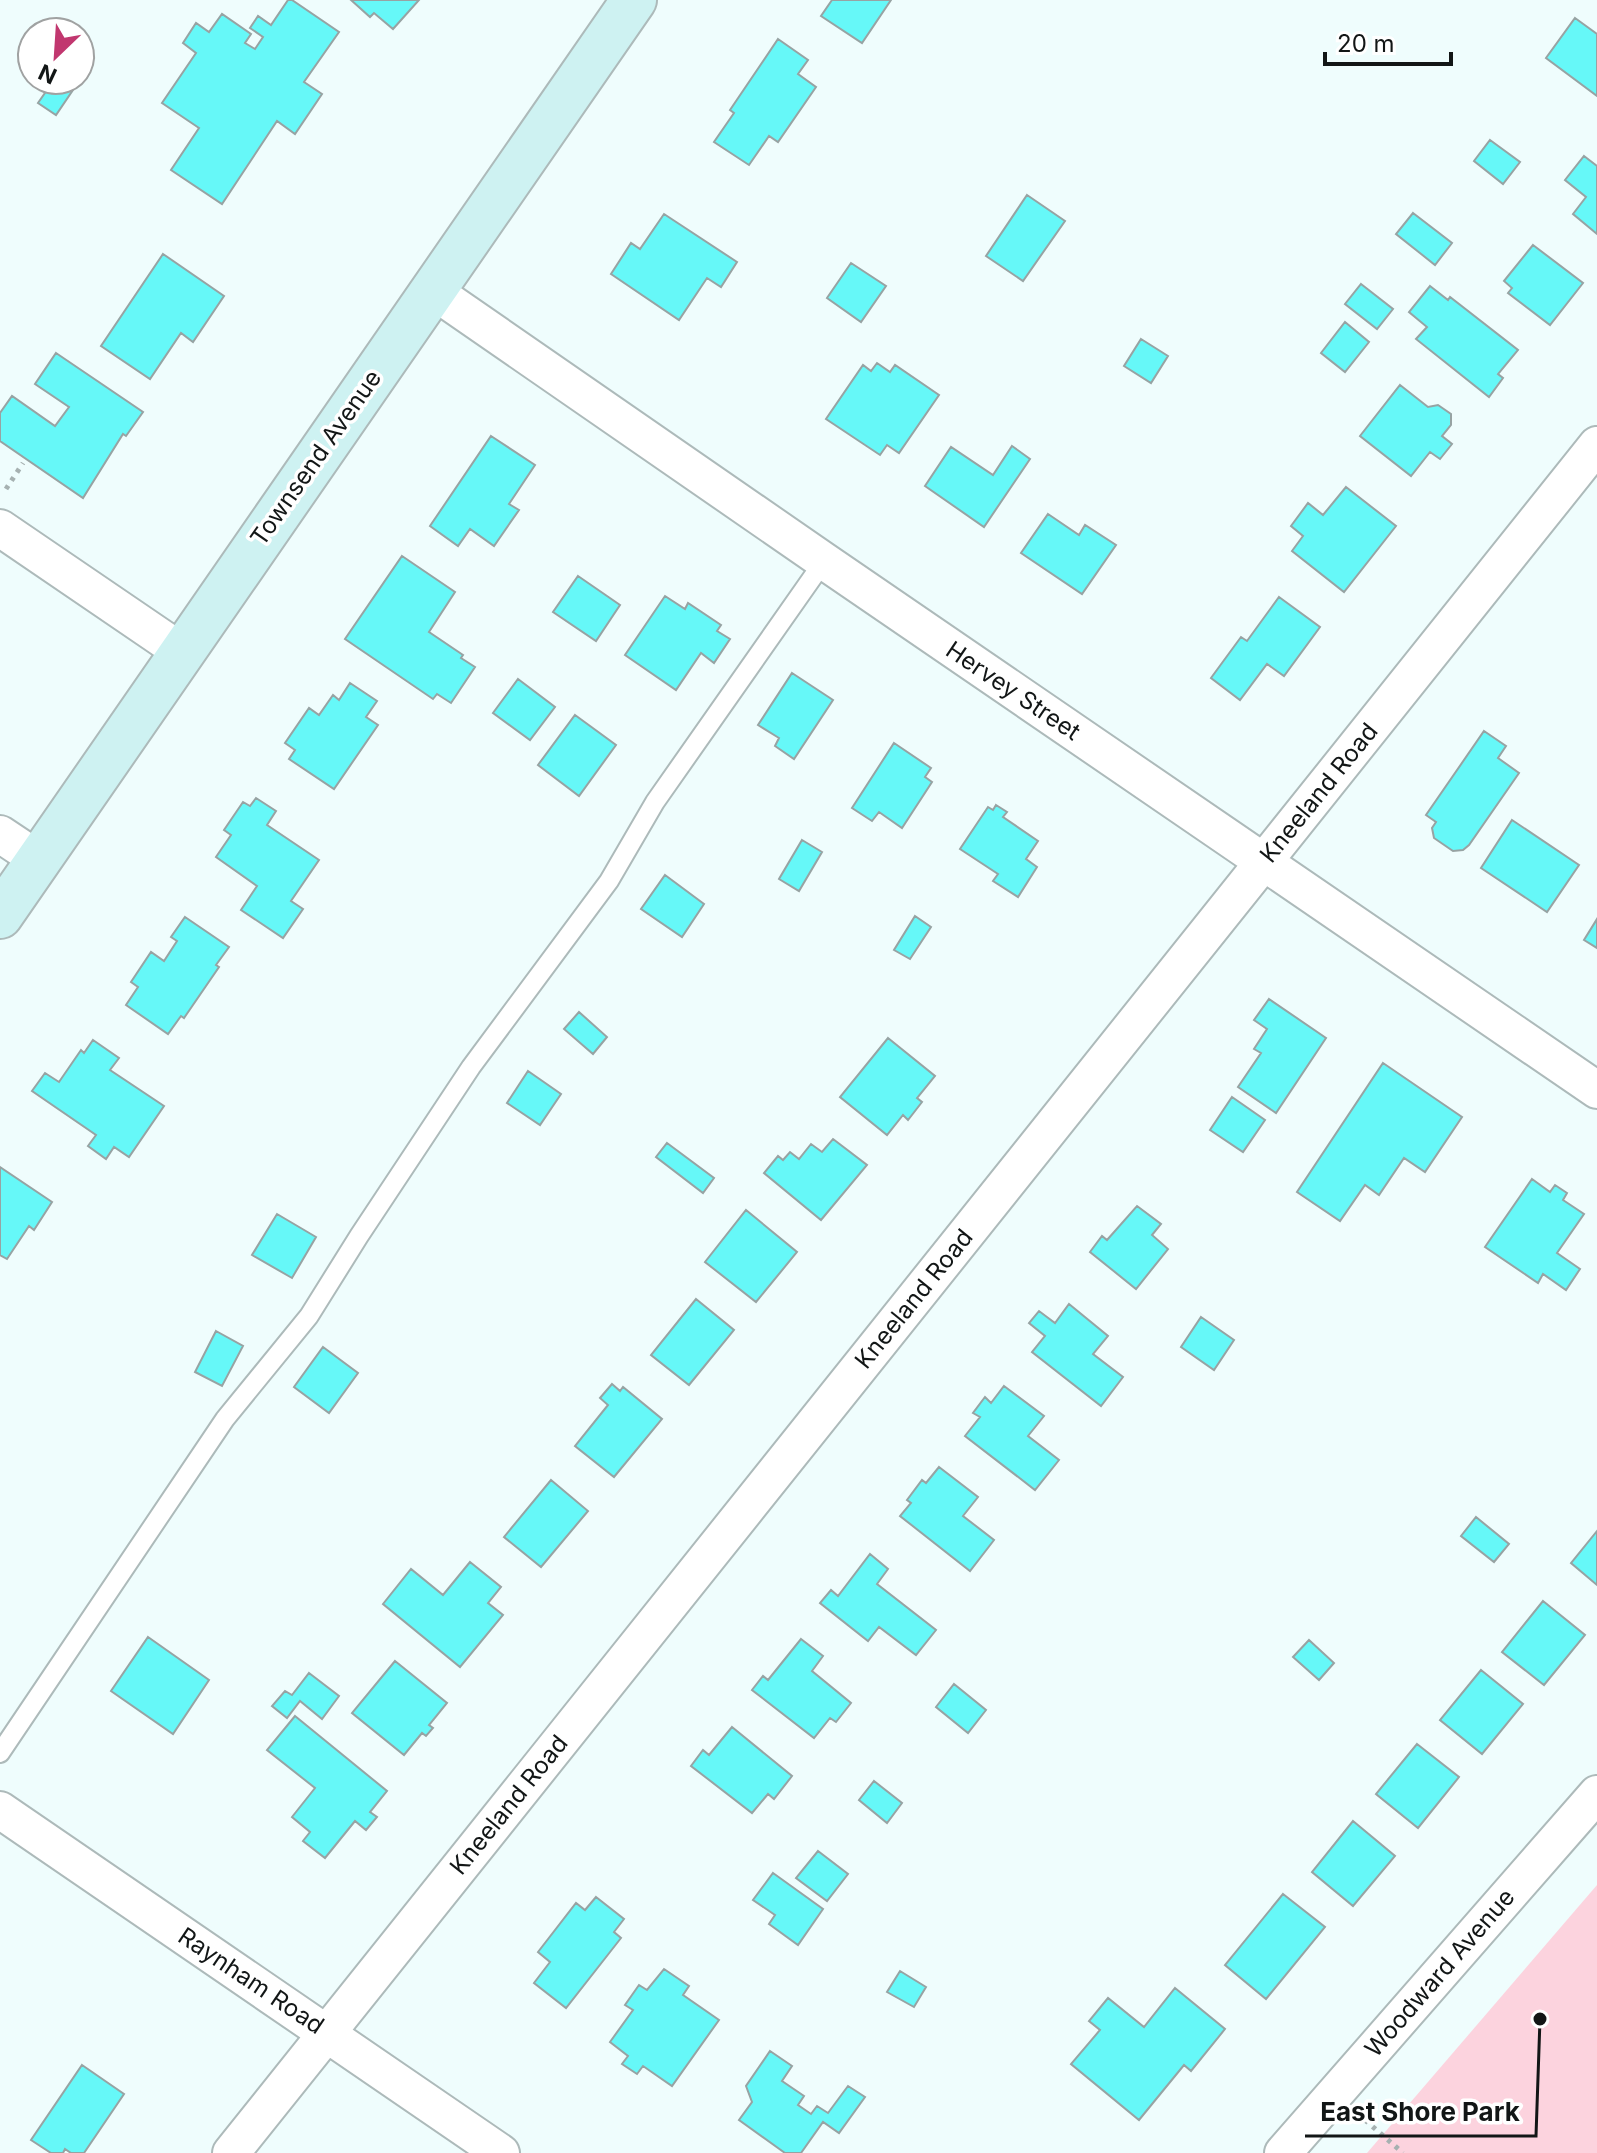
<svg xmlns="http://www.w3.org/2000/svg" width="1597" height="2153" font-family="Inter,sans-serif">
<rect width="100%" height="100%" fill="#effdfd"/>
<path fill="#fcd3de" d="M 1597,1885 L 1597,2153 L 1367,2153 Z"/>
<path fill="#66f8f8" stroke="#97a3a3" stroke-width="2" d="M 288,0 L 292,0 L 339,32 L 304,82 L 322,94 L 295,134 L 277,121 L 222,204 L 171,170 L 199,128 L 162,103 L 196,53 L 183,43 L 196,23 L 209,32 L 222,14 L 251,34 L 245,43 L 255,49 L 263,37 L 250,28 L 258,16 L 271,25 Z
M 351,0 L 419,0 L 393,29 L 374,13 L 370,17 Z
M 832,0 L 891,0 L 862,43 L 821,16 Z
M 1575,18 L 1597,34 L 1597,96 L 1546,58 Z
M 778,39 L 808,60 L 798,74 L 816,87 L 778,142 L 769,136 L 749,165 L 714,142 L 734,113 L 730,110 Z
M 54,80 L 64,80 L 75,87 L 56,115 L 38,103 Z
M 1490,140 L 1520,162 L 1503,184 L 1474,161 Z
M 1584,156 L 1597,166 L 1597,234 L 1573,214 L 1586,197 L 1565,180 Z
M 1027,195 L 1065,221 L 1023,281 L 986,256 Z
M 1413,213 L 1452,243 L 1435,265 L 1396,234 Z
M 664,214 L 737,262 L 721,287 L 707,278 L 679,320 L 611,274 L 631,243 L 640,249 Z
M 1533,245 L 1583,283 L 1550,325 L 1508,293 L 1512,288 L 1504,281 Z
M 163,254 L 224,296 L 193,342 L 181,333 L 150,379 L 101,346 Z
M 851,263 L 886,286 L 861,322 L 827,298 Z
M 1361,284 L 1393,309 L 1377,329 L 1345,304 Z
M 1430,286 L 1448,300 L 1450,297 L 1518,350 L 1498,374 L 1503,378 L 1489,397 L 1416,339 L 1427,327 L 1409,312 Z
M 1345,322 L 1369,342 L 1345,372 L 1321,353 Z
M 1141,339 L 1168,356 L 1151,383 L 1124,366 Z
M 56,353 L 143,412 L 126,436 L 123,434 L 83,498 L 0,441 L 0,413 L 12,396 L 55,426 L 69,407 L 35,384 Z
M 877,363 L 890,372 L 895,365 L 939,395 L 899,453 L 887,445 L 880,455 L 826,419 L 863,365 L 871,371 Z
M 1400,385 L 1428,407 L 1438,405 L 1451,414 L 1451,425 L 1442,436 L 1452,444 L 1440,459 L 1430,452 L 1411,476 L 1360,436 Z
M 491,436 L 535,465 L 509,504 L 519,510 L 494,546 L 470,529 L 458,546 L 430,526 Z
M 1012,446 L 1030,459 L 984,527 L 925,486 L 951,447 L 993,475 Z
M 1346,487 L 1396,526 L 1344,592 L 1292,551 L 1303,536 L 1291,526 L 1308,503 L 1323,515 Z
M 1048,514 L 1079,535 L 1085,525 L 1116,545 L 1082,594 L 1021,553 Z
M 402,556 L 455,592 L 429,632 L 463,655 L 461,658 L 475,667 L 451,703 L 437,694 L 433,699 L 345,639 Z
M 578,576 L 620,605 L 596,641 L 553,612 Z
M 665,596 L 685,609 L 688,603 L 721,625 L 717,631 L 730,639 L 714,663 L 701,653 L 676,690 L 625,655 Z
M 1279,597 L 1320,627 L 1284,676 L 1267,664 L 1240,700 L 1211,678 L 1241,637 L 1247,641 Z
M 792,673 L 833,700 L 794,759 L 775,746 L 779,738 L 758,725 Z
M 518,679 L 555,707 L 530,740 L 493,713 Z
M 350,683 L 377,701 L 366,717 L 378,725 L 334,789 L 289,759 L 295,750 L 285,743 L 309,708 L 319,715 L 333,695 L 339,700 Z
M 575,715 L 616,745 L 579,796 L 538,765 Z
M 1484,731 L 1506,746 L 1498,758 L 1519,773 L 1469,845 L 1463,850 L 1453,851 L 1434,838 L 1432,828 L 1436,822 L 1426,815 Z
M 894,743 L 931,768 L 925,777 L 932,782 L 902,828 L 879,812 L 872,821 L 852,808 Z
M 256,798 L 276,811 L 267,825 L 319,860 L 291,901 L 303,909 L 283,938 L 241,910 L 257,886 L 216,857 L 231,835 L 224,830 L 243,802 L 250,806 Z
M 996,805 L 1007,812 L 1003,817 L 1038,841 L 1026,859 L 1037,867 L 1018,897 L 993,881 L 998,874 L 960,849 L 988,807 L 993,810 Z
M 1512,820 L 1579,865 L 1547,912 L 1481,868 Z
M 802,840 L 822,852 L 799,891 L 779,879 Z
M 665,875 L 704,904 L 682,937 L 641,909 Z
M 915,916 L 931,927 L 910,959 L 894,950 Z
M 185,917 L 229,947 L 216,965 L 219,967 L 184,1018 L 181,1016 L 168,1034 L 126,1005 L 138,987 L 131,982 L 151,952 L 164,961 L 177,941 L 171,937 Z
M 1597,919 L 1597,948 L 1584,940 Z
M 1269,999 L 1326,1038 L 1276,1113 L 1238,1087 L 1261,1053 L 1254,1049 L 1267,1029 L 1254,1020 Z
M 579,1012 L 607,1037 L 593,1054 L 564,1029 Z
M 888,1038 L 935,1076 L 917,1098 L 922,1102 L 908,1120 L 903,1115 L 887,1135 L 840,1097 Z
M 93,1040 L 119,1058 L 110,1070 L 164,1106 L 129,1157 L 114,1147 L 106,1159 L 88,1146 L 96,1135 L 32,1091 L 45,1073 L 59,1082 L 81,1050 L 84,1053 Z
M 1383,1063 L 1462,1117 L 1425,1172 L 1404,1158 L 1379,1195 L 1365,1185 L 1340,1221 L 1297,1192 Z
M 528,1071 L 561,1094 L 540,1125 L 507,1103 Z
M 1232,1097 L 1265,1120 L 1243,1152 L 1210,1130 Z
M 833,1139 L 867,1165 L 821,1220 L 764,1173 L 778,1156 L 783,1160 L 790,1152 L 799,1159 L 811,1144 L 822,1152 Z
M 667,1143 L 714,1178 L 703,1193 L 656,1157 Z
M 0,1167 L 52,1202 L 34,1230 L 29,1226 L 7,1259 L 0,1255 Z
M 1532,1179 L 1550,1192 L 1555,1185 L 1567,1193 L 1563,1200 L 1584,1214 L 1557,1253 L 1580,1269 L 1566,1290 L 1543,1274 L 1538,1283 L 1485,1247 Z
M 1137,1206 L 1161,1224 L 1152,1235 L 1168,1249 L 1136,1289 L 1090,1252 L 1102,1236 L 1107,1240 Z
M 746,1210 L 797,1252 L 756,1302 L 705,1262 Z
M 277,1214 L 316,1237 L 292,1278 L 252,1255 Z
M 696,1299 L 734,1330 L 689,1385 L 651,1355 Z
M 1069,1304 L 1108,1336 L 1093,1354 L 1123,1377 L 1101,1406 L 1032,1352 L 1045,1336 L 1029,1323 L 1039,1311 L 1055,1323 Z
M 1201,1317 L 1234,1340 L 1214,1370 L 1181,1347 Z
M 216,1331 L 243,1346 L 222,1386 L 195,1372 Z
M 323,1347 L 358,1373 L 329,1413 L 294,1387 Z
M 612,1384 L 620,1391 L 623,1387 L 662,1419 L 614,1477 L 575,1446 L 608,1405 L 600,1398 Z
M 1004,1386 L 1044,1416 L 1028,1436 L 1059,1460 L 1035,1490 L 965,1436 L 980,1417 L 973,1413 L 985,1397 L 991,1403 Z
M 939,1467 L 978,1497 L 963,1516 L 994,1540 L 970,1571 L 900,1516 L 911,1503 L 907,1500 L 922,1480 L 926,1483 Z
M 551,1480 L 588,1511 L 541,1567 L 504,1537 Z
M 1476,1517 L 1509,1544 L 1494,1562 L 1461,1536 Z
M 1597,1531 L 1597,1585 L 1571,1563 Z
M 870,1554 L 888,1569 L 877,1584 L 936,1630 L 916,1655 L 879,1627 L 868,1641 L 820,1603 L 831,1590 L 838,1596 Z
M 470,1562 L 501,1587 L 488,1603 L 503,1615 L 460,1667 L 383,1604 L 411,1569 L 443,1595 Z
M 1543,1601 L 1585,1635 L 1544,1685 L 1502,1652 Z
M 148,1637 L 209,1680 L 173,1734 L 111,1691 Z
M 801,1639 L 823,1656 L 812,1671 L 851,1703 L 836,1722 L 830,1718 L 814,1738 L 752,1690 L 763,1676 L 768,1680 Z
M 1309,1640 L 1334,1663 L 1319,1680 L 1293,1657 Z
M 395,1661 L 447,1703 L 429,1725 L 433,1728 L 426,1736 L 422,1733 L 404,1755 L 352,1713 Z
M 1481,1670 L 1523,1704 L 1482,1754 L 1440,1720 Z
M 309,1673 L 339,1696 L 322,1719 L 300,1701 L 287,1718 L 272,1706 L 285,1691 L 292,1695 Z
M 954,1684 L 986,1710 L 968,1733 L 936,1707 Z
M 295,1716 L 387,1791 L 370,1812 L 377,1817 L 366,1830 L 355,1821 L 325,1858 L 303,1841 L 310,1832 L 292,1817 L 315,1788 L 267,1750 Z
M 732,1727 L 792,1776 L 774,1799 L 768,1794 L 752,1813 L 691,1766 L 703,1750 L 709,1755 Z
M 1417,1744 L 1459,1777 L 1418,1828 L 1376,1794 Z
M 874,1781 L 902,1803 L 887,1823 L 859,1800 Z
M 1353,1821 L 1395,1856 L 1353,1906 L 1312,1872 Z
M 818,1851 L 848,1874 L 827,1901 L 796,1878 Z
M 773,1873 L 823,1909 L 798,1945 L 769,1924 L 775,1915 L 753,1900 Z
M 1283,1894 L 1325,1927 L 1266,1999 L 1225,1965 Z
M 596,1897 L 624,1919 L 614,1932 L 621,1938 L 566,2008 L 534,1983 L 550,1962 L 538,1952 L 576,1903 L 585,1910 Z
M 664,1969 L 689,1986 L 683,1995 L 719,2020 L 672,2086 L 643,2066 L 637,2074 L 622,2064 L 628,2056 L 610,2042 L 633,2010 L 625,2005 L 639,1985 L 647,1990 Z
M 900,1971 L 926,1987 L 914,2007 L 887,1992 Z
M 1175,1988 L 1225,2029 L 1191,2071 L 1184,2065 L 1139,2120 L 1071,2064 L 1100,2030 L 1089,2021 L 1108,1998 L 1144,2027 Z
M 770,2051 L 792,2066 L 782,2081 L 804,2096 L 798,2105 L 811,2114 L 817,2106 L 828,2113 L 848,2086 L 865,2097 L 839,2133 L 823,2122 L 801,2153 L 785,2153 L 739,2120 L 752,2102 L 746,2086 Z
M 82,2065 L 124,2094 L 84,2153 L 71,2153 L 65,2149 L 63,2153 L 51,2153 L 31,2140 Z"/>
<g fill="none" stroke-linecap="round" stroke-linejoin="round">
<defs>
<path id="service" d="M 0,1753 L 225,1419 L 309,1316 L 359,1236 L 471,1067 L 609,881 L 655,802 L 824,561"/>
<path id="minor" d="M 432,290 L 824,561 L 1597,1090
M 0,528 L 182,652
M 0,834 L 39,860
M 0,1810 L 501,2153
M 231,2153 L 1597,445
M 1283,2153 L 1597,1794"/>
<path id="secondary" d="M 0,916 L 634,0"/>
</defs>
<use href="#service" stroke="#adbaba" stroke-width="22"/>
<use href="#minor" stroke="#adbaba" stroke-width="40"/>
<use href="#secondary" stroke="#adbaba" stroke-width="48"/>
<path stroke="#a6b1b1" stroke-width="5" stroke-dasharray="4 6" stroke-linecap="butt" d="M 6,489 L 23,463
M 1365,2120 L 1403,2153"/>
<use href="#service" stroke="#fff" stroke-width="18"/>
<use href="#minor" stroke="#fff" stroke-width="36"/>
<use href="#secondary" stroke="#cef2f2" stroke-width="44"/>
</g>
<g text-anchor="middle" stroke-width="7" stroke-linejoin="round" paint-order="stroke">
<g font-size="24" fill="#121616" stroke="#fff">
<text transform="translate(316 458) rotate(-55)" y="8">Townsend Avenue</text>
<text transform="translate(1013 691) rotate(34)" y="8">Hervey Street</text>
<text transform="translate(1319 793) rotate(-51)" y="8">Kneeland Road</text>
<text transform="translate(914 1299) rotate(-51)" y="8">Kneeland Road</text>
<text transform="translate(509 1805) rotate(-51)" y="8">Kneeland Road</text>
<text transform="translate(1440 1973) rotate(-49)" y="8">Woodward Avenue</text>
<text transform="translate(251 1981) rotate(34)" y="8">Raynham Road</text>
</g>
</g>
<path fill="none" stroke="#121616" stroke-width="3" d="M1540 2019L1536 2136H1305"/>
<circle fill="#121616" stroke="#fff" stroke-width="3" cx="1540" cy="2019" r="8"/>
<g font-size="26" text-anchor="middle" font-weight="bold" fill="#121616" stroke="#fff" stroke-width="7" stroke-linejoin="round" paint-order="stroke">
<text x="1420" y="2121">East Shore Park</text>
</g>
<g transform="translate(56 56) rotate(205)"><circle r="38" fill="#ffffff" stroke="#a0a2a2" stroke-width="2"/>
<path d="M0-6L14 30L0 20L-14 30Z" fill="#c1376f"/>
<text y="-12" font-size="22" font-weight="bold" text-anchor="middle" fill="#121616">N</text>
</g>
<path d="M1325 52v12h126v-12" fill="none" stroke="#121616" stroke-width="4"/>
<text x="1337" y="52" font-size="24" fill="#121616" stroke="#ffffff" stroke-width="6" paint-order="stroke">20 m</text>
</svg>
